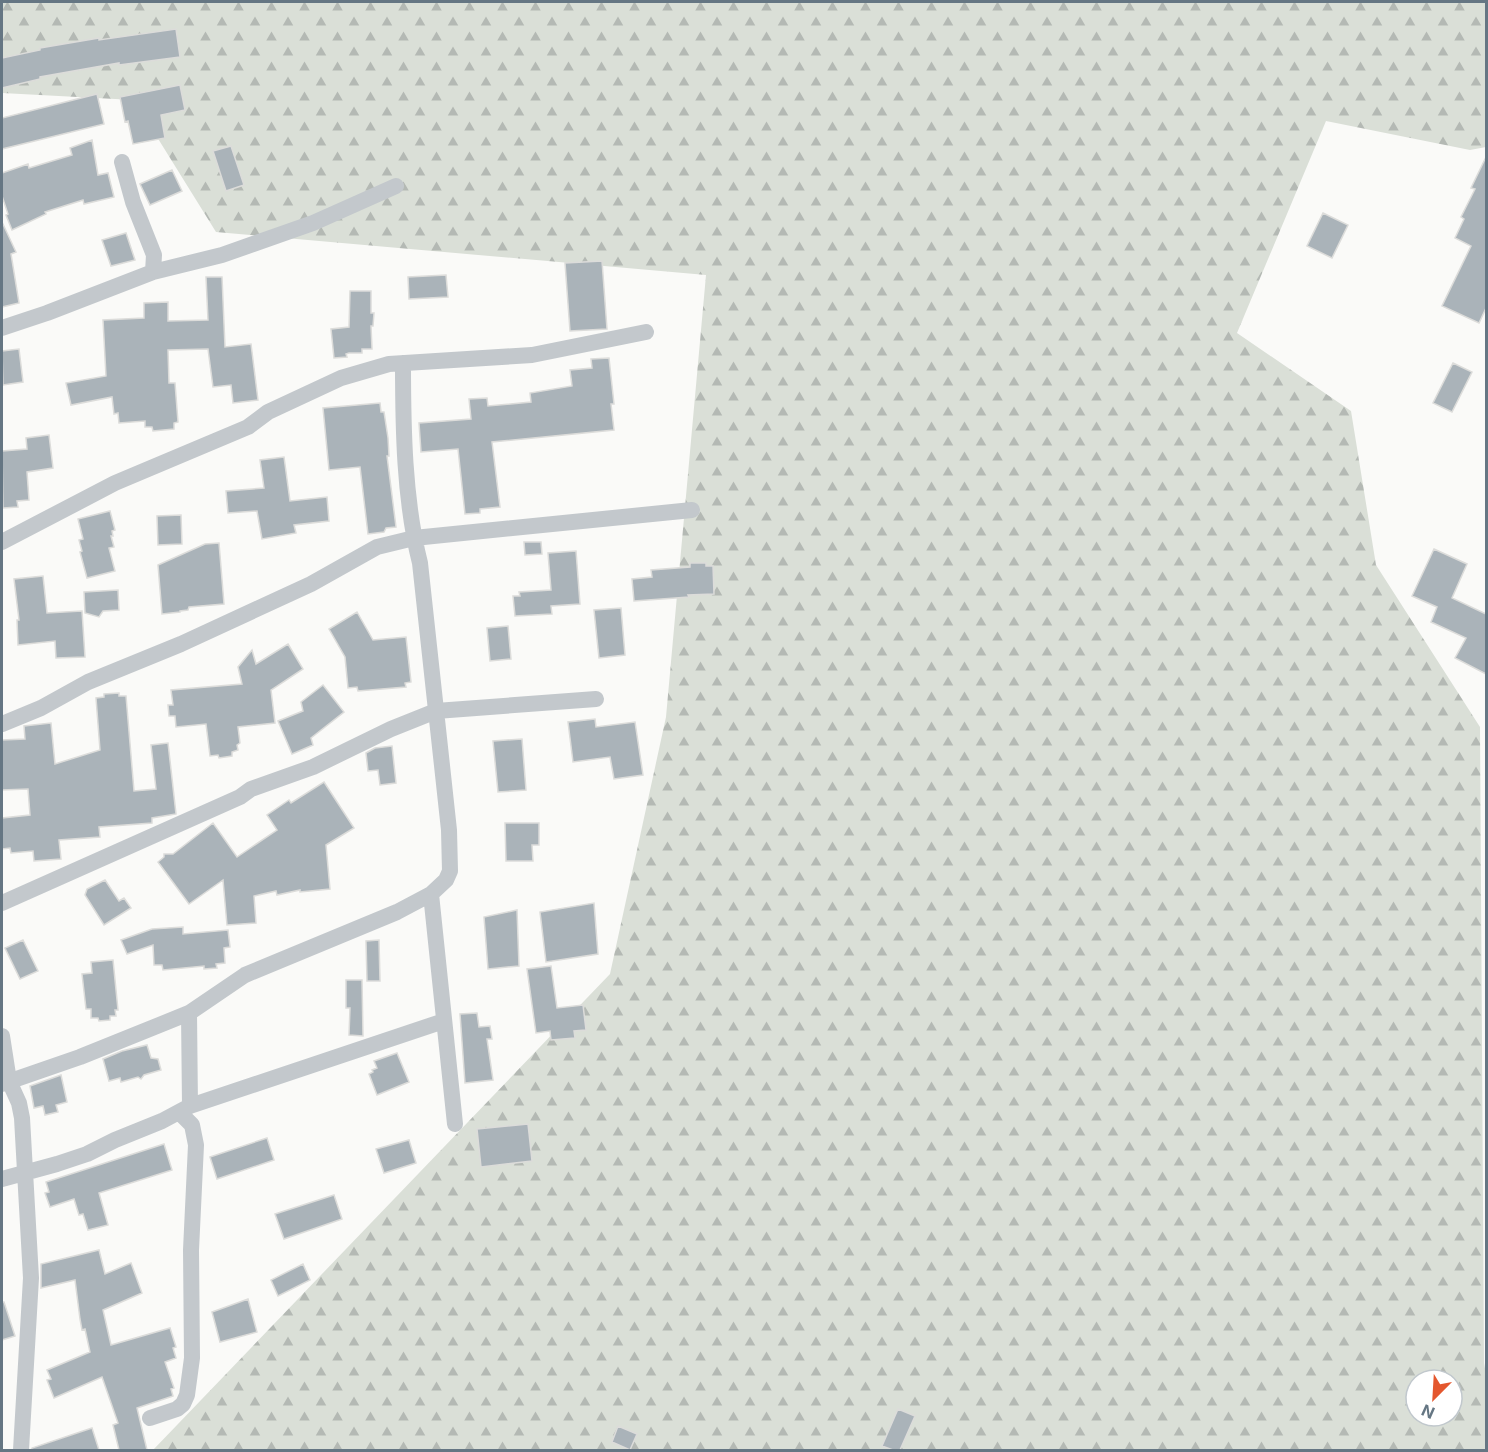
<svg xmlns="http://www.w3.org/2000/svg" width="1488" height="1452" font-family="Inter,sans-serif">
<defs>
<pattern id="forest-firs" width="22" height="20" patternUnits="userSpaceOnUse" patternTransform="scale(1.5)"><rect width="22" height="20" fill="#dadfd7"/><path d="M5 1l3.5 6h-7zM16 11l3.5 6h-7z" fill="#b4b9b4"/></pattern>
</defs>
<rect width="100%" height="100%" fill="#fafaf8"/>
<path fill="url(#forest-firs)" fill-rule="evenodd" d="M 2,2 L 1486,2 L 1486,147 L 1470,150 L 1326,121 L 1237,333 L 1351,411 L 1376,565 L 1480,727 L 1484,1363 L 1486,1374 L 1486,1450 L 153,1450 L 610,974 L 666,717 L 706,275 L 216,232 L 134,100 L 2,93 ZM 1416,1380 L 1452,1380 L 1452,1416 L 1416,1416 Z"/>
<path fill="#aab3b9" stroke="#dcdcda" stroke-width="1.5" d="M 176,29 L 180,57 L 119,65 L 119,63 L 40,77 L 40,79 L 2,88 L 2,58 L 40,50 L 40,48 L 99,38 L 99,40 Z
M 180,85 L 185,110 L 161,115 L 165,138 L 133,144 L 128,121 L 125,122 L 120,97 Z
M 97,94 L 104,124 L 2,149 L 2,118 Z
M 92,140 L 98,175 L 108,173 L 114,197 L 84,204 L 83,200 L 45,212 L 46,214 L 12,230 L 6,215 L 8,214 L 2,196 L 2,173 L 28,164 L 29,168 L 72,155 L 70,148 Z
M 231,146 L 244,185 L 226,191 L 213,151 Z
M 1486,157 L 1486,308 L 1479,323 L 1442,306 L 1471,246 L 1455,238 L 1464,219 L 1461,217 L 1475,189 L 1471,188 Z
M 172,170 L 182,191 L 150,205 L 140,184 Z
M 1323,213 L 1348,225 L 1332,258 L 1307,246 Z
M 2,222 L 16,252 L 11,254 L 19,303 L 2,307 Z
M 126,233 L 135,260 L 111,266 L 102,240 Z
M 602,261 L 607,329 L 570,331 L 565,263 Z
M 446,275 L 448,297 L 409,299 L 408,277 Z
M 206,277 L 222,277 L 225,347 L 251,344 L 258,400 L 233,403 L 231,385 L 213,387 L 208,349 L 168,350 L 169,383 L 175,383 L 178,422 L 174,423 L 174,429 L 153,431 L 152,427 L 145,427 L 145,421 L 119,423 L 118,413 L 114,414 L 112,397 L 71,405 L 66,383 L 106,376 L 103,320 L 144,318 L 144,303 L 168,302 L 168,321 L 208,320 Z
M 350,291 L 371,291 L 371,313 L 374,313 L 373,326 L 371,326 L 372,349 L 362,349 L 362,353 L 349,353 L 346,354 L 347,357 L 334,358 L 331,329 L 349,327 Z
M 19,349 L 23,382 L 3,385 L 2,351 Z
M 609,358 L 614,404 L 611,404 L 614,430 L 492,442 L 500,507 L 480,509 L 480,513 L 465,514 L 458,449 L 421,452 L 419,423 L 471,419 L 469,399 L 487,398 L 488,406 L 531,402 L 530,393 L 572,386 L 570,370 L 592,368 L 591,359 Z
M 1453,363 L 1472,372 L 1452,412 L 1433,403 Z
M 380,403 L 381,412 L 384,412 L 388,438 L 389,456 L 387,456 L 396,527 L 386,528 L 384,532 L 368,534 L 360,467 L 329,470 L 323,408 Z
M 49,435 L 53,468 L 27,472 L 29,500 L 17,501 L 18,507 L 3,508 L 2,451 L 27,449 L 26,438 Z
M 284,457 L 290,501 L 327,497 L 329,521 L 294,525 L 296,533 L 262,539 L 257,511 L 228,513 L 226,491 L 264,488 L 260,460 Z
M 110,511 L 115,530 L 112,531 L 113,536 L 111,536 L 114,547 L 109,548 L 115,571 L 87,578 L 80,552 L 82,551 L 79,540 L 83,539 L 78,519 Z
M 181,515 L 182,544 L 158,545 L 157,516 Z
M 524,542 L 541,542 L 542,554 L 525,555 Z
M 219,543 L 224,604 L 189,607 L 188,610 L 180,611 L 180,612 L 162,614 L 158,565 L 205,544 Z
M 1434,549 L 1467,564 L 1452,598 L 1486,614 L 1486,674 L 1455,658 L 1466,638 L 1431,622 L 1437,607 L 1412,596 Z
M 576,551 L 580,604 L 551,606 L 552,614 L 515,616 L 513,596 L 520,596 L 519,592 L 551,590 L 548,553 Z
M 690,563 L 706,563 L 706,566 L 713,566 L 714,594 L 688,595 L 689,597 L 634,601 L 632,579 L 652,577 L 651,570 L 690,567 Z
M 43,576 L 47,613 L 82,611 L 85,657 L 56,658 L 55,641 L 18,645 L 17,620 L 19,620 L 14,579 Z
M 118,590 L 119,610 L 103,611 L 99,617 L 85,613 L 84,592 Z
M 621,608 L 625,655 L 599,658 L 594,610 Z
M 357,612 L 373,640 L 406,637 L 411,682 L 405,683 L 406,687 L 358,691 L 357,687 L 348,688 L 345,657 L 329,629 Z
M 508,626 L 511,659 L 490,661 L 487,628 Z
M 288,644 L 303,669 L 271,690 L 275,723 L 238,727 L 240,743 L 237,745 L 238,750 L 232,752 L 232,756 L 219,758 L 218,755 L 210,756 L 206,724 L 176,727 L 175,716 L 169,716 L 168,705 L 173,705 L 171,690 L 242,684 L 238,667 L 252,650 L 256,664 Z
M 323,685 L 344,712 L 311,738 L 313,745 L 292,754 L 278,721 L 303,711 L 301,702 Z
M 119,693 L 119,696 L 126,696 L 134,791 L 156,789 L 151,745 L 168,743 L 176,814 L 152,818 L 152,823 L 99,827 L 100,837 L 59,840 L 61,859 L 34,861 L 33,851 L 11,853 L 10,848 L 2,849 L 2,818 L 30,815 L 28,789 L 2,790 L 2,740 L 25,739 L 24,726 L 51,723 L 55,764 L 100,750 L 96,698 L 104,697 L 104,694 Z
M 595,719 L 596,727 L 635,722 L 643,775 L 614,779 L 610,757 L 573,762 L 568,722 Z
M 522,739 L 526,790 L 498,792 L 493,741 Z
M 392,746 L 396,783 L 380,785 L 378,770 L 368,771 L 366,753 L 375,748 Z
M 324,782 L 354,828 L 326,845 L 330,889 L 300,892 L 300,890 L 277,895 L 276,891 L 254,896 L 256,923 L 227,925 L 223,880 L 189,904 L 158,862 L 164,857 L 164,854 L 173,854 L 213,823 L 237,857 L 277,830 L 267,815 L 289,800 L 291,803 Z
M 505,823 L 539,823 L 539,845 L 532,845 L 533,861 L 506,861 Z
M 105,880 L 119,901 L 124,898 L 131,908 L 104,925 L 85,895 L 87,889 Z
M 594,903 L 598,954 L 546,962 L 540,912 Z
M 517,910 L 519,966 L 488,969 L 484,917 Z
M 183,927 L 183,934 L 228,930 L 230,947 L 224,948 L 225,963 L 216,964 L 217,968 L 204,969 L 204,966 L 163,970 L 162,965 L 154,965 L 153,945 L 127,954 L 121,940 L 152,929 Z
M 23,940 L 38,971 L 20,979 L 5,948 Z
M 379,940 L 380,981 L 367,981 L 366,941 Z
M 113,960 L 118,1010 L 115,1010 L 116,1016 L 110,1016 L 110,1020 L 99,1021 L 98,1018 L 91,1018 L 91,1009 L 86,1009 L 82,974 L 92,973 L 91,962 Z
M 551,966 L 557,1008 L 583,1005 L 586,1030 L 574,1031 L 575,1038 L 551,1040 L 550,1031 L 536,1033 L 527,969 Z
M 346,980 L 362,980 L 363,1036 L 349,1035 L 350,1008 L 346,1008 Z
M 477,1013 L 479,1027 L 490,1026 L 492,1039 L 487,1039 L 493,1080 L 465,1083 L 460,1014 Z
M 147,1045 L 151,1058 L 158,1059 L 161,1070 L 144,1075 L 141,1079 L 138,1077 L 121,1082 L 120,1078 L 109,1081 L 103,1059 L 122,1051 Z
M 397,1053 L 409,1082 L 377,1095 L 369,1074 L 373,1072 L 372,1070 L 377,1068 L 374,1061 Z
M 61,1075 L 67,1102 L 56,1105 L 58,1112 L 45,1115 L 43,1106 L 34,1108 L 30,1086 Z
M 528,1124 L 532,1161 L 481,1167 L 477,1129 Z
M 267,1138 L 274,1160 L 217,1179 L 210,1157 Z
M 409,1140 L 416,1163 L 384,1173 L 376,1149 Z
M 164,1144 L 172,1170 L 99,1193 L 108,1225 L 88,1230 L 83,1214 L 79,1215 L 74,1199 L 50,1207 L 45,1193 L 49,1192 L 46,1182 Z
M 334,1195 L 342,1219 L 284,1239 L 275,1214 Z
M 99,1250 L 105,1274 L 131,1263 L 142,1293 L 103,1310 L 111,1345 L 170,1328 L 176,1347 L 173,1348 L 176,1358 L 165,1362 L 174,1388 L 171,1389 L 173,1396 L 137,1408 L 147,1450 L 119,1450 L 113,1425 L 118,1423 L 102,1377 L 54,1398 L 47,1380 L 51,1379 L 47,1370 L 90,1352 L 85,1329 L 82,1330 L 80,1319 L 75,1280 L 41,1288 L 41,1264 Z
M 303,1264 L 310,1280 L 278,1296 L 271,1280 Z
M 248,1299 L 257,1332 L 220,1342 L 212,1312 Z
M 2,1302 L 4,1302 L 15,1336 L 2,1340 Z
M 898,1409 L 915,1416 L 900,1450 L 893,1450 L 882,1446 Z
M 618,1426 L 637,1434 L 630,1450 L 612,1442 Z
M 92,1428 L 99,1450 L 31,1450 L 32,1448 Z"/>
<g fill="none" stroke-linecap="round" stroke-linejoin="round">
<path stroke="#c3c8cc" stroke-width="16" d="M 122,162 L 133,202 L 154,255 L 153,272
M 2,328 L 47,313 L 153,272 L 222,255 L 313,223 L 396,186
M 2,542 L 115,483 L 248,427 L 268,412 L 341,378 L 389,364 L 532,355 L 646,332
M 2,724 L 41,708 L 88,682 L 181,644 L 311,584 L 377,547 L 414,538 L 692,510
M 431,894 L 455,1124
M 2,903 L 240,797 L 251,789 L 313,767 L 391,729 L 436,711 L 596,699
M 189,1013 L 190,1106
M 2,1036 L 9,1081 L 19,1103 L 22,1118 L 31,1278 L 21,1450
M 2,1084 L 80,1057 L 189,1013 L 245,975 L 397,912 L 431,894 L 446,880 L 450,871 L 449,830 L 420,563 C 404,500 403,427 403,363
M 2,1179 L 57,1164 L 87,1154 L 115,1140 L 162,1121 L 190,1106 L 444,1021
M 150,1418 L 177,1409 L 183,1404 L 187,1395 L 192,1358 L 191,1250 L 196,1145 L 192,1125 L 179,1112"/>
</g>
<rect width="1488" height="1452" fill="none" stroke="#657683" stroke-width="6"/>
<g transform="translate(1434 1398) rotate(204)"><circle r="28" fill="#ffffff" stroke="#c1c8cd" stroke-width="1.5"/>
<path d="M0-4.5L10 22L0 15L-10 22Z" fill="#e4572e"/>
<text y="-9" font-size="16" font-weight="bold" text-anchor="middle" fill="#657683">N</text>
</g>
</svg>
